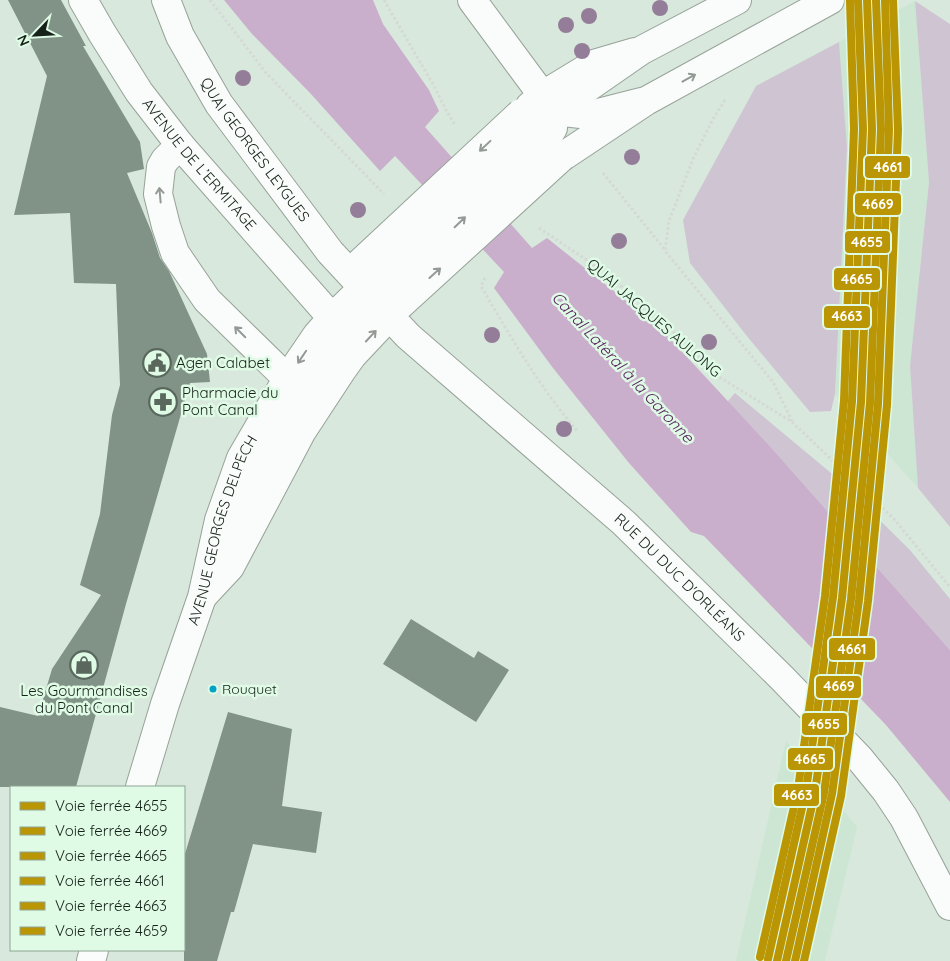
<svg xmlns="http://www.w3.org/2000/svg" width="950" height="961" font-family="Quicksand,sans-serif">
<rect width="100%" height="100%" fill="#d8e8dc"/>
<path fill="#cce6d3" d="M 915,1 L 929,182 L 910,366 L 918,488 L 835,394 L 847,148 L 839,42 Z
M 786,741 L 857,827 L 825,961 L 736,961 Z"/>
<path fill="#cfc5d2" d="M 915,1 L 950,24 L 950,527 L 918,488 L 910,366 L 929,182 Z
M 839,42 L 847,148 L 835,394 L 831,411 L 810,412 L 746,335 L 690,263 L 683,220 L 756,86 Z
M 735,393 L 837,478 L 910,550 L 950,599 L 950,650 L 777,454 L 727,402 Z"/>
<path fill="#caafcd" d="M 224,0 L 373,0 L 383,24 L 429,90 L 439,111 L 425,127 L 532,248 L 547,238 L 659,327 L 777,454 L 950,650 L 950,802 L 886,725 L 704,536 L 691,532 L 629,463 L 553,368 L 494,288 L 504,272 L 395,156 L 380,171 L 311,94 L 252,34 Z"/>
<path fill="#819386" d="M 8,0 L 61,0 L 86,46 L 83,46 L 140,142 L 144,169 L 127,173 L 152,233 L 160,258 L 169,271 L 207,354 L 210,382 L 190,383 L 126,604 L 76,787 L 0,787 L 0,707 L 38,716 L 52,669 L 101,595 L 80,585 L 100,514 L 112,415 L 120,385 L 116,284 L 74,283 L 70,213 L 14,215 L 47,76 Z
M 411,619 L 474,658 L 478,651 L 509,670 L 476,722 L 383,664 Z
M 228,712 L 292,729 L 282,806 L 322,812 L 316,853 L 253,844 L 234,912 L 231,912 L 217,961 L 184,961 L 184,857 Z"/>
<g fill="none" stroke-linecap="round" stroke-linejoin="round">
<defs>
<g id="minor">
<path id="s1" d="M 83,0 L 102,33 L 139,92 L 180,145 L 347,335"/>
<path id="s2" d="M 166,0 L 180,36 L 219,104 L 330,252 L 408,336 L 624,523 L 782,678 L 860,759 L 886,791 L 904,818 L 950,906"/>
<path d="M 472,0 L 554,111 L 553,128 L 550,133"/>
<path d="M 530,106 L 543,95 L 594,64 L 635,52"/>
<path d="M 554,111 L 590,115 L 641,102"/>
<path d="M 180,145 L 165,160 L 161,167 L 158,194 L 166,226 L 175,253 L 207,300 L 306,397"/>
<path d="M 243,536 L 251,496 L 286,428 L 347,335 L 387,293"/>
</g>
<g id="major">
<path d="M 534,128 L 554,111 L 642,50 L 737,0"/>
<path d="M 562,157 L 646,101 L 830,0"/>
<path d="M 203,596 L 230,567 L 302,431 L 342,370 L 352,356 L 399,306"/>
<path id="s3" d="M 140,787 L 165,704 L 202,597 L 219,520 L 241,458 L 287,379 L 317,335 L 332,318 L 374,277"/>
<path d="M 91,961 L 94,950"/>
</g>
</defs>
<use href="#minor" stroke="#97a299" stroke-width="30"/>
<use href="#major" stroke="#97a299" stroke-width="30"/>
<path stroke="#d5d9d5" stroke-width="3" stroke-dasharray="2.5 2.5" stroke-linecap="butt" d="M 210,0 L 267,74 L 384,194
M 384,0 L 434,86 L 447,112 L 455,125
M 864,10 L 881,0
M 725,100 L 713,119 L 693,159 L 669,221 L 665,251 L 773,382 L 792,421
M 603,173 L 665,250
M 539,228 L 606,273 L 680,338 L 716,375 L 792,422 L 894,519 L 950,587
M 485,278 L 481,286 C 510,336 540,388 578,432"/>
<use href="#minor" stroke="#f9fcfa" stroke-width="28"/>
<use href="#major" stroke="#f9fcfa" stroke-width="28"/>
<defs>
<path id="minor-bridge" d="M 360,263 L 521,113
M 387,293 L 546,140"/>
<path id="major-bridge" d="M 374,277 L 516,142 L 534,128
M 399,306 L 562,157"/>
</defs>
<use href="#minor-bridge" stroke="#97a299" stroke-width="30" stroke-linecap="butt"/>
<use href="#major-bridge" stroke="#97a299" stroke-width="30" stroke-linecap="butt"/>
<use href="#minor-bridge" stroke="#f9fcfa" stroke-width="28"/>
<use href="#major-bridge" stroke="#f9fcfa" stroke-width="28"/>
<defs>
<path id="rail-1" d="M 777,961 L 815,792 L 842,598 L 861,402 L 872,129 L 867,0"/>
<path id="rail-2" d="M 786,961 L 824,793 L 851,599 L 870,403 L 881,129 L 876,0"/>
<path id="rail-3" d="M 768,959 L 806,790 L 833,597 L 852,401 L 863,129 L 858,0"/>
<path id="rail-4" d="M 795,961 L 832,794 L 859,600 L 878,404 L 889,130 L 885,0"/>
<path id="rail-5" d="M 760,957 L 798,789 L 825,596 L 844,401 L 854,129 L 850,1"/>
<path id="rail-6" d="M 804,961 L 841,796 L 868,601 L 887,405 L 898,130 L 893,0"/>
</defs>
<use href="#rail-1" stroke="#dffbe6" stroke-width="11"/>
<use href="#rail-2" stroke="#dffbe6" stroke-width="11"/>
<use href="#rail-3" stroke="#dffbe6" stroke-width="11"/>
<use href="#rail-4" stroke="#dffbe6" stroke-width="11"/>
<use href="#rail-5" stroke="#dffbe6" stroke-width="11"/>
<use href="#rail-6" stroke="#dffbe6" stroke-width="11"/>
<use href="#rail-1" stroke="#bb9604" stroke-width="8"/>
<use href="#rail-2" stroke="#bb9604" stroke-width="8"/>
<use href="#rail-3" stroke="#bb9604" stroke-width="8"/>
<use href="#rail-4" stroke="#bb9604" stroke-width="8"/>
<use href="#rail-5" stroke="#bb9604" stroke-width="8"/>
<use href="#rail-6" stroke="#bb9604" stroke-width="8"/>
</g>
<g fill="#947d98">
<circle cx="660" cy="8" r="8"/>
<circle cx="589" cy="16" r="8"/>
<circle cx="566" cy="25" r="8"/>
<circle cx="582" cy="51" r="8"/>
<circle cx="243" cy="78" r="8"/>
<circle cx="632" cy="157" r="8"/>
<circle cx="358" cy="210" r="8"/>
<circle cx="619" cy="241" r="8"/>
<circle cx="492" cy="335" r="8"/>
<circle cx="709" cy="342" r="8"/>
<circle cx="564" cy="429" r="8"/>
</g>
<defs><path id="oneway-shaft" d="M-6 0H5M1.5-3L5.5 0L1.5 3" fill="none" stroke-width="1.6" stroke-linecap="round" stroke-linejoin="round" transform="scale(1.25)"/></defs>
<g stroke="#939995">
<use href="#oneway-shaft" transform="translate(689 78) rotate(-29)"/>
<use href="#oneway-shaft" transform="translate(485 146) rotate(137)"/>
<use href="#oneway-shaft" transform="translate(160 195) rotate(-95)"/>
<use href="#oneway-shaft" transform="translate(460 222) rotate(-44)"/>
<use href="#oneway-shaft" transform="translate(435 273) rotate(-42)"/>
<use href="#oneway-shaft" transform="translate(240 332) rotate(-135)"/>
<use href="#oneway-shaft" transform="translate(371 336) rotate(-47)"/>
<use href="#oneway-shaft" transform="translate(302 357) rotate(124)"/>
</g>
<defs>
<symbol id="civic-ring" viewBox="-11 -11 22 22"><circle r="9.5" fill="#dffbe6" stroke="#5a675d" stroke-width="1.5"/><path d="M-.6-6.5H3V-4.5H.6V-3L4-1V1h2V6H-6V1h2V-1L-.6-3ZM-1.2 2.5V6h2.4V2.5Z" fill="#5a675d"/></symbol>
<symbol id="pharmacy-ring" viewBox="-11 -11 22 22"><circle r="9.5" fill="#dffbe6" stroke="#5a675d" stroke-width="1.5"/><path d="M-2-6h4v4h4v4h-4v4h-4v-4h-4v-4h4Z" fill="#5a675d"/></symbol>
<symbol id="shop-ring" viewBox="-11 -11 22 22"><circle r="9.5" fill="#dffbe6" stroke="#5a675d" stroke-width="1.5"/><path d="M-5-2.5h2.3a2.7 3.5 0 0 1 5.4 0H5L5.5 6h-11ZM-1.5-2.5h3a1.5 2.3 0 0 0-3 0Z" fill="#5a675d"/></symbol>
</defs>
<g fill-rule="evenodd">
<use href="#civic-ring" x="141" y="347" width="32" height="32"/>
<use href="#pharmacy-ring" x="147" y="386" width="32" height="32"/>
<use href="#shop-ring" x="68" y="649" width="32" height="32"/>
</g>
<circle fill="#01a2c5" stroke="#dffbe6" stroke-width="2" cx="213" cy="689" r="4.5"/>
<g text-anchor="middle" stroke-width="5" stroke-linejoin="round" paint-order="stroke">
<g font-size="14" fill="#162119" stroke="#dffbe6" text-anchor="start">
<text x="222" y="694">Rouquet</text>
</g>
<g font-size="15" fill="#162119" stroke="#dffbe6">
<text dy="5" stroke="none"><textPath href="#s2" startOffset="175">QUAI GEORGES LEYGUES</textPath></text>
<text dy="5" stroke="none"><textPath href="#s1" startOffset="202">AVENUE DE L’ERMITAGE</textPath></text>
<text transform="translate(654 318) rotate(41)" y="5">QUAI JACQUES AULONG</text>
<text dy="5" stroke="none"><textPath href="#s3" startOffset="270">AVENUE GEORGES DELPECH</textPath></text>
<text dy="5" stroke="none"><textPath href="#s2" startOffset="780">RUE DU DUC D'ORLÉANS</textPath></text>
</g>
<g font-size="15" fill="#162119" stroke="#dffbe6" text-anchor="start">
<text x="176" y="368">Agen Calabet</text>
<text x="182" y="398">Pharmacie du<tspan x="182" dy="17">Pont Canal</tspan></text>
<text x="84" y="696" text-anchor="middle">Les Gourmandises<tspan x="84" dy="17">du Pont Canal</tspan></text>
</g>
<g font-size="16" font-style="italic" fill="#59235e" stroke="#dffbe6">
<text transform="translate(623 367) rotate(47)" y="6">Canal Latéral à la Garonne</text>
</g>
</g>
<g stroke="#dffbe6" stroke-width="2">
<rect x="864" y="155" width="47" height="24" rx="5" fill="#bb9604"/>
<rect x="854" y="192" width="48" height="24" rx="5" fill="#bb9604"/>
<rect x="844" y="230" width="47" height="24" rx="5" fill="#bb9604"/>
<rect x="833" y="267" width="48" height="24" rx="5" fill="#bb9604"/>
<rect x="823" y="305" width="48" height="24" rx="5" fill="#bb9604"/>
<rect x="828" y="637" width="48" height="24" rx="5" fill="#bb9604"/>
<rect x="815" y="675" width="47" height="24" rx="5" fill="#bb9604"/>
<rect x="801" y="712" width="47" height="24" rx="5" fill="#bb9604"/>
<rect x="787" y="747" width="47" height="24" rx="5" fill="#bb9604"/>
<rect x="773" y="783" width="47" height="24" rx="5" fill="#bb9604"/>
</g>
<g font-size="14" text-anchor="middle" font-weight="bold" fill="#fff">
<text x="888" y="172">4661</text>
<text x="878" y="209">4669</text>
<text x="867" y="247">4655</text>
<text x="857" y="284">4665</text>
<text x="847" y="321">4663</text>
<text x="852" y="654">4661</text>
<text x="839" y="691">4669</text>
<text x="824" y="729">4655</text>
<text x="810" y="764">4665</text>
<text x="797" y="800">4663</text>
</g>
<rect x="10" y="786" width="175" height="165" fill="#dffbe6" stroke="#8fa494"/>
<rect x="20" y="802" width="25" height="8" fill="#bb9604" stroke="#8fa494"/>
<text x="55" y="811" font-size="15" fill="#162119">Voie ferrée 4655</text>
<rect x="20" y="827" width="25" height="8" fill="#bb9604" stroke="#8fa494"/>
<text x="55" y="836" font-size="15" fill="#162119">Voie ferrée 4669</text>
<rect x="20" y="852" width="25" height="8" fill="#bb9604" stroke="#8fa494"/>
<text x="55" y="861" font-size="15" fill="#162119">Voie ferrée 4665</text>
<rect x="20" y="877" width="25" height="8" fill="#bb9604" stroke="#8fa494"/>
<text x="55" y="886" font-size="15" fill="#162119">Voie ferrée 4661</text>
<rect x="20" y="902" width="25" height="8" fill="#bb9604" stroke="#8fa494"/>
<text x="55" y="911" font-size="15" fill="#162119">Voie ferrée 4663</text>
<rect x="20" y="927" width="25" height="8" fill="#bb9604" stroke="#8fa494"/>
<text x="55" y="936" font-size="15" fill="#162119">Voie ferrée 4659</text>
<g transform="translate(35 35) rotate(245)" stroke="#dffbe6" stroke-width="4" paint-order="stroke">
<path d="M0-4L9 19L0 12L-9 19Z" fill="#162119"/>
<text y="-8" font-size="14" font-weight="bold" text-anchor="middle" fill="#162119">N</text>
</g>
</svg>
